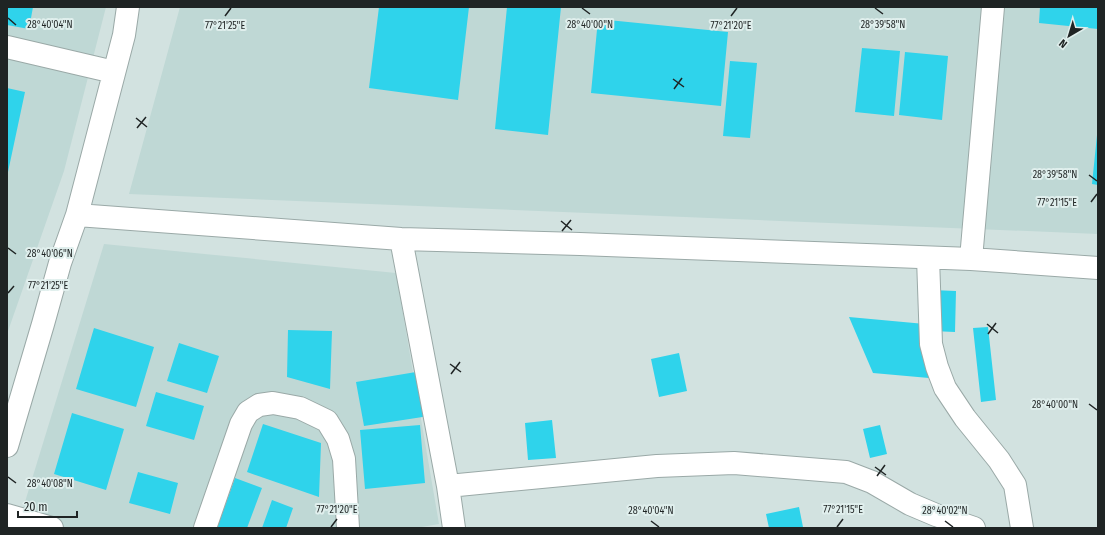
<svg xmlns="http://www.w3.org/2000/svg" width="1105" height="535" font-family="'Fira Sans Condensed',sans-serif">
<rect width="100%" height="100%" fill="#d2e2e0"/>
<path fill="#bfd8d5" d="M 7,7 L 106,7 L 64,171 L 7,334 Z
M 180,7 L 1098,7 L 1098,234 L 129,194 Z
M 104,244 L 396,273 L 439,524 L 416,528 L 17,528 Z"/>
<path fill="#2fd3eb" d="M 7,7 L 33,7 L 29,29 L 7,25 Z
M 379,7 L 469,7 L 458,100 L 369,88 Z
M 507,7 L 561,7 L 548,135 L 495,129 Z
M 1040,7 L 1098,7 L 1098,29 L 1039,23 Z
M 598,19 L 728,32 L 721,106 L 591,93 Z
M 862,48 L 900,51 L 894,116 L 855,112 Z
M 905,52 L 948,56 L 942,120 L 899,115 Z
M 730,61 L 757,63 L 750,138 L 723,136 Z
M 7,88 L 25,92 L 8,172 L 7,172 Z
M 1097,135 L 1098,135 L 1098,185 L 1092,184 Z
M 932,290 L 956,291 L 955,332 L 932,331 Z
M 849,317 L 925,324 L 929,378 L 873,373 Z
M 988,327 L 996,400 L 981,402 L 973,328 Z
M 94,328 L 154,347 L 136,407 L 76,389 Z
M 288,330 L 332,331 L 330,389 L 287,377 Z
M 179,343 L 219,356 L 207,393 L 167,381 Z
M 679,353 L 687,391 L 659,397 L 651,359 Z
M 422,371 L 429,416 L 364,426 L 356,382 Z
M 156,392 L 204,406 L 194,440 L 146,426 Z
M 72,413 L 124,429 L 106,490 L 54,474 Z
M 552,420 L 556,458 L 528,460 L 525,423 Z
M 263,424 L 321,443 L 319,497 L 247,472 Z
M 420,425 L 425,483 L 365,489 L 360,430 Z
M 880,425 L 887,454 L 870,458 L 863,429 Z
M 138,472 L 178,483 L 170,514 L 129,503 Z
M 235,478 L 262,488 L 247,528 L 217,528 Z
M 272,500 L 293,508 L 286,528 L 262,528 Z
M 799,507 L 803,527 L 769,528 L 766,514 Z"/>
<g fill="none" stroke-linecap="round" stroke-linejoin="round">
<defs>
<path id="minor" d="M 7,47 L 114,72
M 77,215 L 401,239 L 580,244 L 971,259 L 1098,268
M 401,239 L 448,486 L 454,528
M 928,258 L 931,344 L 937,367 L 945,388 L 965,418 L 999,460 L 1015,485 L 1022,528
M 971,259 L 993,7
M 7,446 L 43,324 L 60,263 L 77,215 L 124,35 L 128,7
M 448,486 L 657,466 L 734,463 L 846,472 L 872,482 L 910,504 L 936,515 L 974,528
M 7,515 L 52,528
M 205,528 L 241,424 L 248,412 L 259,405 L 273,403 L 300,408 L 327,421 L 338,439 L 344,459 L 348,528"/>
</defs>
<use href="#minor" stroke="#9aa9a7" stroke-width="24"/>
<use href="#minor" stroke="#fff" stroke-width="22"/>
</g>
<path fill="none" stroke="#1f2424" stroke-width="1.5" d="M 582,8 L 590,14M 875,8 L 883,14M 225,16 L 231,8M 731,16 L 737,8M 8,18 L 16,25M 673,79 L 684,87M 674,89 L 682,78M 136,118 L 147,127M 137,128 L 146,117M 1089,175 L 1097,181M 1091,202 L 1097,194M 561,221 L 572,230M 562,231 L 571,220M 8,248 L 16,254M 8,293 L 14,286M 987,324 L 998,333M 988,334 L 996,323M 450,364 L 461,372M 451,374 L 460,362M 1089,404 L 1097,410M 875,467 L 886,475M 877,476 L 885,465M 8,477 L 16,483M 651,521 L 659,527M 945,521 L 953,527M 331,527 L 337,519M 837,527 L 843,519"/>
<g font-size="10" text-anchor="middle" fill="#1f2424" stroke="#e0efed" stroke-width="4" stroke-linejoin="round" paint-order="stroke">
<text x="590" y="28">28°40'00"N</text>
<text x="883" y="28">28°39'58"N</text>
<text x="50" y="28">28°40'04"N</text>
<text x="225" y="29">77°21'25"E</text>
<text x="731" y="29">77°21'20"E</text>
<text x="1055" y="178">28°39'58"N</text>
<text x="1057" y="206">77°21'15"E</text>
<text x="50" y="257">28°40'06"N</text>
<text x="48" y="289">77°21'25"E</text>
<text x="1055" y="408">28°40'00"N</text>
<text x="50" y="487">28°40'08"N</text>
<text x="337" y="513">77°21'20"E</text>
<text x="843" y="513">77°21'15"E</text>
<text x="651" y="514">28°40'04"N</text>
<text x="945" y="514">28°40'02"N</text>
</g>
<rect width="1105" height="535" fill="none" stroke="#1f2424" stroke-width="16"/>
<g transform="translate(1069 36) rotate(218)" stroke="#e0efed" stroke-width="3" paint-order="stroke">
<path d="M0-3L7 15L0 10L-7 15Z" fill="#1f2424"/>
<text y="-6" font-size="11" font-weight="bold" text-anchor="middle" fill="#1f2424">N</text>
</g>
<path d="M18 511v6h59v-6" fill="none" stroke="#1f2424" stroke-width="2"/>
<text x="24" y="511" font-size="12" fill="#1f2424" stroke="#e0efed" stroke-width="3" paint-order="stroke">20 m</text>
</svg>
